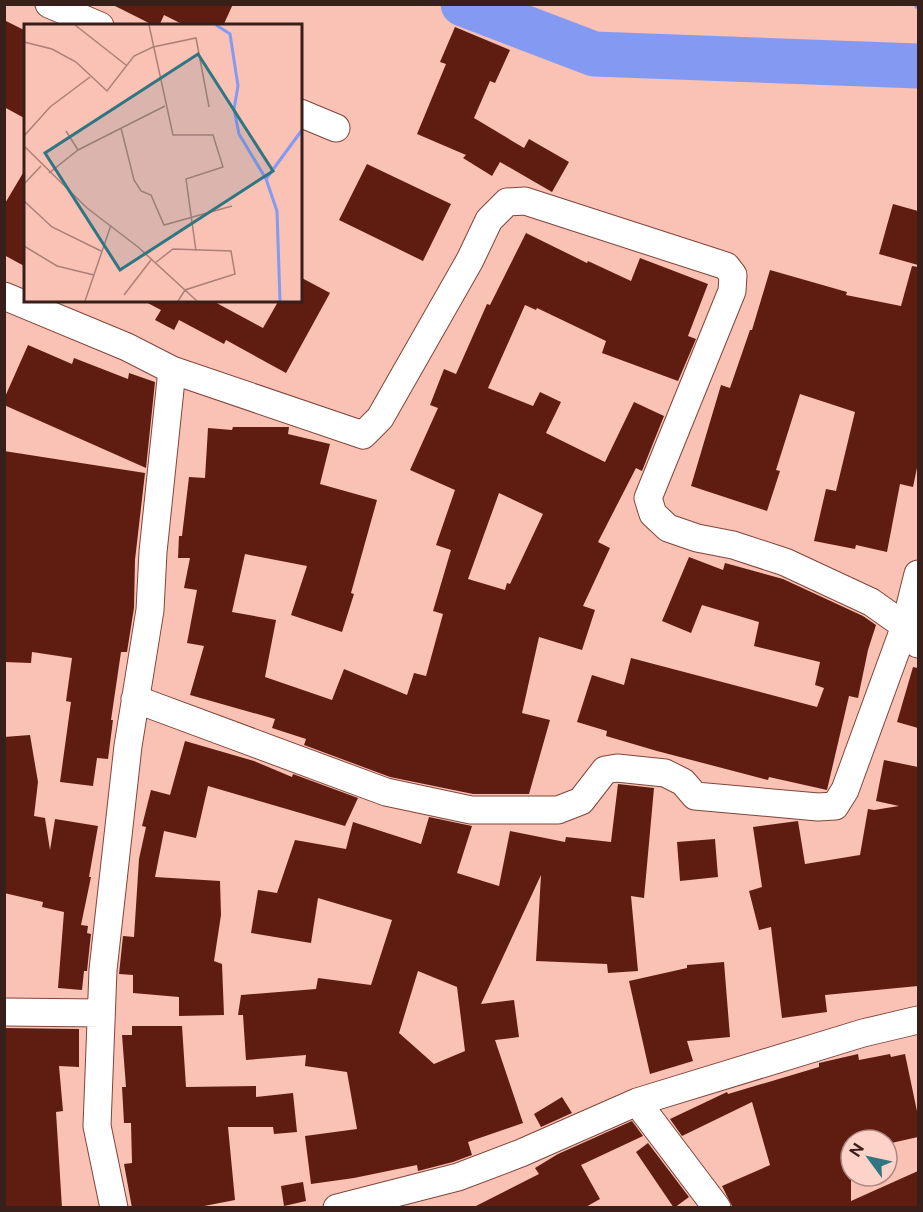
<svg xmlns="http://www.w3.org/2000/svg" width="923" height="1212" font-family="'Public Sans',sans-serif">
<rect width="100%" height="100%" fill="#fac1b5"/>
<g fill="none" stroke-linecap="round" stroke-linejoin="round">
<path stroke="#849af2" stroke-width="8" d="M 918,4 L 918,5"/>
<path stroke="#849af2" stroke-width="45" d="M 463,4 L 594,54 L 918,66"/>
</g>
<path fill="#5f1d12" fill-rule="evenodd" d="M 111,4 L 233,4 L 223,26 L 186,26 L 164,15 L 159,26 L 155,26 Z
M 4,20 L 26,31 L 26,119 L 4,107 Z
M 455,27 L 510,50 L 495,83 L 490,81 L 474,118 L 524,148 L 529,139 L 569,162 L 552,192 L 500,162 L 492,176 L 463,158 L 466,155 L 417,134 L 446,64 L 440,62 Z
M 367,164 L 451,204 L 423,261 L 339,220 Z
M 26,168 L 26,267 L 4,255 L 4,205 Z
M 893,204 L 918,211 L 918,265 L 879,254 Z
M 526,233 L 587,263 L 588,261 L 631,281 L 640,258 L 708,284 L 688,336 L 696,339 L 678,381 L 602,353 L 606,341 L 537,308 L 536,310 L 525,305 L 488,388 L 533,406 L 540,392 L 561,402 L 546,433 L 605,462 L 634,402 L 664,416 L 642,471 L 636,468 L 598,542 L 610,548 L 583,606 L 595,610 L 582,650 L 539,637 L 522,713 L 550,720 L 529,794 L 473,794 L 390,777 L 304,745 L 306,739 L 272,728 L 275,719 L 190,695 L 204,646 L 187,643 L 197,590 L 184,588 L 190,558 L 178,558 L 179,536 L 182,536 L 189,477 L 205,478 L 208,428 L 232,430 L 233,427 L 289,427 L 288,434 L 330,444 L 320,484 L 377,500 L 351,593 L 354,594 L 342,632 L 291,615 L 307,566 L 245,554 L 232,612 L 276,620 L 265,677 L 332,700 L 344,669 L 407,695 L 414,673 L 426,676 L 443,614 L 433,611 L 451,550 L 436,545 L 455,490 L 410,470 L 438,408 L 430,405 L 444,369 L 456,374 L 487,304 L 490,305 ZM 499,493 L 543,514 L 510,584 L 507,583 L 505,590 L 468,579 Z
M 912,266 L 918,267 L 918,463 L 913,487 L 900,484 L 887,552 L 856,545 L 855,549 L 814,541 L 826,489 L 836,491 L 855,412 L 800,394 L 776,470 L 780,471 L 767,511 L 691,486 L 721,385 L 730,388 L 750,330 L 752,330 L 770,270 L 847,292 L 846,295 L 901,306 Z
M 300,277 L 330,293 L 286,373 L 226,340 L 224,344 L 179,320 L 174,330 L 155,320 L 161,310 L 142,300 L 211,300 L 263,328 L 279,300 L 300,300 Z
M 28,345 L 72,364 L 74,358 L 128,379 L 129,373 L 155,382 L 146,468 L 4,405 L 4,399 Z
M 4,451 L 145,473 L 135,560 L 134,608 L 127,652 L 121,652 L 111,720 L 113,720 L 108,759 L 97,758 L 93,786 L 60,782 L 71,702 L 66,701 L 72,658 L 32,652 L 31,663 L 4,662 Z
M 689,557 L 723,570 L 725,563 L 783,579 L 863,616 L 876,625 L 868,650 L 858,698 L 849,696 L 827,790 L 769,777 L 768,780 L 657,751 L 606,736 L 607,731 L 577,722 L 592,675 L 624,685 L 631,658 L 817,707 L 824,688 L 815,685 L 820,662 L 754,646 L 759,622 L 702,605 L 691,633 L 662,621 Z
M 913,667 L 918,668 L 918,728 L 897,722 Z
M 30,735 L 38,782 L 34,816 L 45,818 L 50,850 L 55,819 L 98,826 L 89,877 L 91,877 L 81,925 L 88,926 L 87,933 L 91,934 L 87,971 L 84,971 L 82,990 L 58,988 L 64,912 L 42,907 L 43,902 L 4,893 L 4,737 Z
M 185,741 L 254,761 L 292,777 L 293,774 L 358,798 L 345,826 L 208,786 L 196,838 L 164,831 L 155,877 L 220,881 L 221,915 L 214,961 L 222,964 L 224,1015 L 179,1016 L 179,997 L 133,993 L 133,975 L 119,974 L 123,936 L 134,937 L 139,859 L 146,827 L 142,826 L 151,790 L 170,795 Z
M 884,760 L 918,767 L 918,986 L 825,995 L 827,1012 L 782,1018 L 771,927 L 759,930 L 749,891 L 762,887 L 753,827 L 798,821 L 805,864 L 860,855 L 868,809 L 874,810 L 899,806 L 876,801 Z
M 618,784 L 654,788 L 644,898 L 631,896 L 638,971 L 608,973 L 607,964 L 536,961 L 541,875 L 481,1004 L 514,1000 L 519,1037 L 495,1040 L 523,1123 L 468,1142 L 472,1155 L 453,1162 L 418,1171 L 417,1165 L 354,1178 L 311,1184 L 305,1136 L 357,1129 L 347,1072 L 305,1066 L 306,1055 L 246,1060 L 243,1015 L 238,1015 L 241,995 L 316,989 L 318,978 L 371,985 L 392,920 L 318,898 L 311,943 L 251,933 L 258,890 L 277,893 L 295,840 L 346,849 L 353,822 L 421,844 L 429,817 L 472,826 L 457,873 L 499,886 L 510,831 L 565,842 L 566,837 L 611,842 ZM 418,971 L 457,987 L 465,1051 L 434,1064 L 399,1033 Z
M 715,839 L 718,877 L 680,881 L 677,842 Z
M 724,962 L 730,1037 L 687,1041 L 693,1061 L 650,1074 L 629,981 L 687,968 L 687,965 Z
M 132,1026 L 182,1026 L 186,1087 L 256,1086 L 256,1097 L 293,1093 L 297,1132 L 274,1134 L 273,1127 L 228,1127 L 235,1200 L 194,1208 L 132,1208 L 124,1164 L 132,1163 L 131,1123 L 124,1123 L 122,1087 L 126,1087 L 122,1035 L 132,1035 Z
M 4,1028 L 79,1029 L 79,1067 L 59,1066 L 63,1111 L 56,1112 L 62,1208 L 4,1208 Z
M 858,1054 L 859,1060 L 890,1054 L 891,1057 L 905,1054 L 918,1116 L 918,1137 L 887,1144 L 887,1140 L 851,1140 L 851,1201 L 918,1171 L 918,1208 L 733,1208 L 722,1186 L 770,1165 L 752,1102 L 682,1136 L 670,1119 L 727,1092 L 728,1094 L 819,1067 L 819,1063 Z
M 562,1097 L 572,1113 L 541,1127 L 534,1114 Z
M 632,1121 L 643,1136 L 581,1165 L 600,1199 L 584,1208 L 472,1208 L 539,1174 L 535,1168 L 558,1154 Z
M 648,1143 L 689,1197 L 674,1208 L 636,1152 Z
M 303,1182 L 306,1201 L 284,1206 L 281,1186 Z"/>
<g fill="none" stroke-linecap="round" stroke-linejoin="round">
<defs>
<path id="minor" d="M 49,4 L 100,26
M 300,113 L 336,128
M 4,296 L 127,347 L 172,370 L 363,435 L 380,418 L 470,260 L 489,220 L 507,202 L 525,201 L 726,266 L 733,275 L 732,291 L 648,498 L 653,514 L 668,528 L 697,538 L 733,545 L 785,562 L 871,602 L 905,626 L 918,644
M 135,699 L 386,792 L 471,810 L 558,810 L 581,801 L 605,770 L 617,768 L 665,773 L 683,782 L 695,796 L 818,807 L 835,806 L 845,790 L 905,626 L 918,574
M 4,1012 L 101,1013
M 637,1102 L 717,1208
M 114,1208 L 97,1126 L 103,970 L 128,746 L 150,610 L 153,552 L 172,370
M 337,1208 L 458,1177 L 521,1153 L 637,1102 L 863,1033 L 918,1020"/>
</defs>
<use href="#minor" stroke="#804539" stroke-width="29"/>
<use href="#minor" stroke="#fff" stroke-width="27"/>
</g>
<g transform="translate(24 24)">
<rect width="278" height="278" fill="#fac1b5"/>
<path fill="none" stroke="#849af2" stroke-width="3" d="M 192,1 L 206,10 L 214,62 L 210,85 L 215,110 L 242,155 L 253,187 L 256,277M 242,155 L 278,106"/>
<path fill="none" stroke="#ad8077" stroke-width="1.5" d="M 51,1 L 102,41M 125,1 L 149,111 L 189,111 L 199,143 L 162,155 L 172,227M 0,18 L 28,25 L 52,38 L 83,67 L 110,32 L 129,23 L 172,14 L 185,83M 97,104 L 110,156 L 117,167 L 127,171 L 140,201 L 208,182M 42,107 L 54,126M 0,112 L 26,83 L 66,53M 0,122 L 63,184 L 114,223 L 173,277M 25,149 L 54,126 L 141,82M 0,160 L 17,142M 0,177 L 28,203 L 77,227M 0,222 L 33,242 L 70,251M 131,239 L 149,225 L 207,227 L 211,250 L 161,266 L 154,277M 100,271 L 127,236M 61,277 L 87,201"/>
<path fill="#2f7582" fill-opacity="0.15" stroke="#2f7582" stroke-width="3" d="M 174,30 L 249,147 L 96,246 L 21,129 Z"/>
<rect width="278" height="278" fill="none" stroke="#391f19" stroke-width="3"/>
</g>
<rect width="923" height="1212" fill="none" stroke="#391f19" stroke-width="12"/>
<g transform="translate(869 1158) rotate(303)"><circle r="28" fill="#fdd2c9" stroke="#af8a83" stroke-width="1.5"/>
<path d="M0-4.5L10 22L0 15L-10 22Z" fill="#2f7582"/>
<text y="-9" font-size="16" font-weight="bold" text-anchor="middle" fill="#391f19">N</text>
</g>
</svg>
